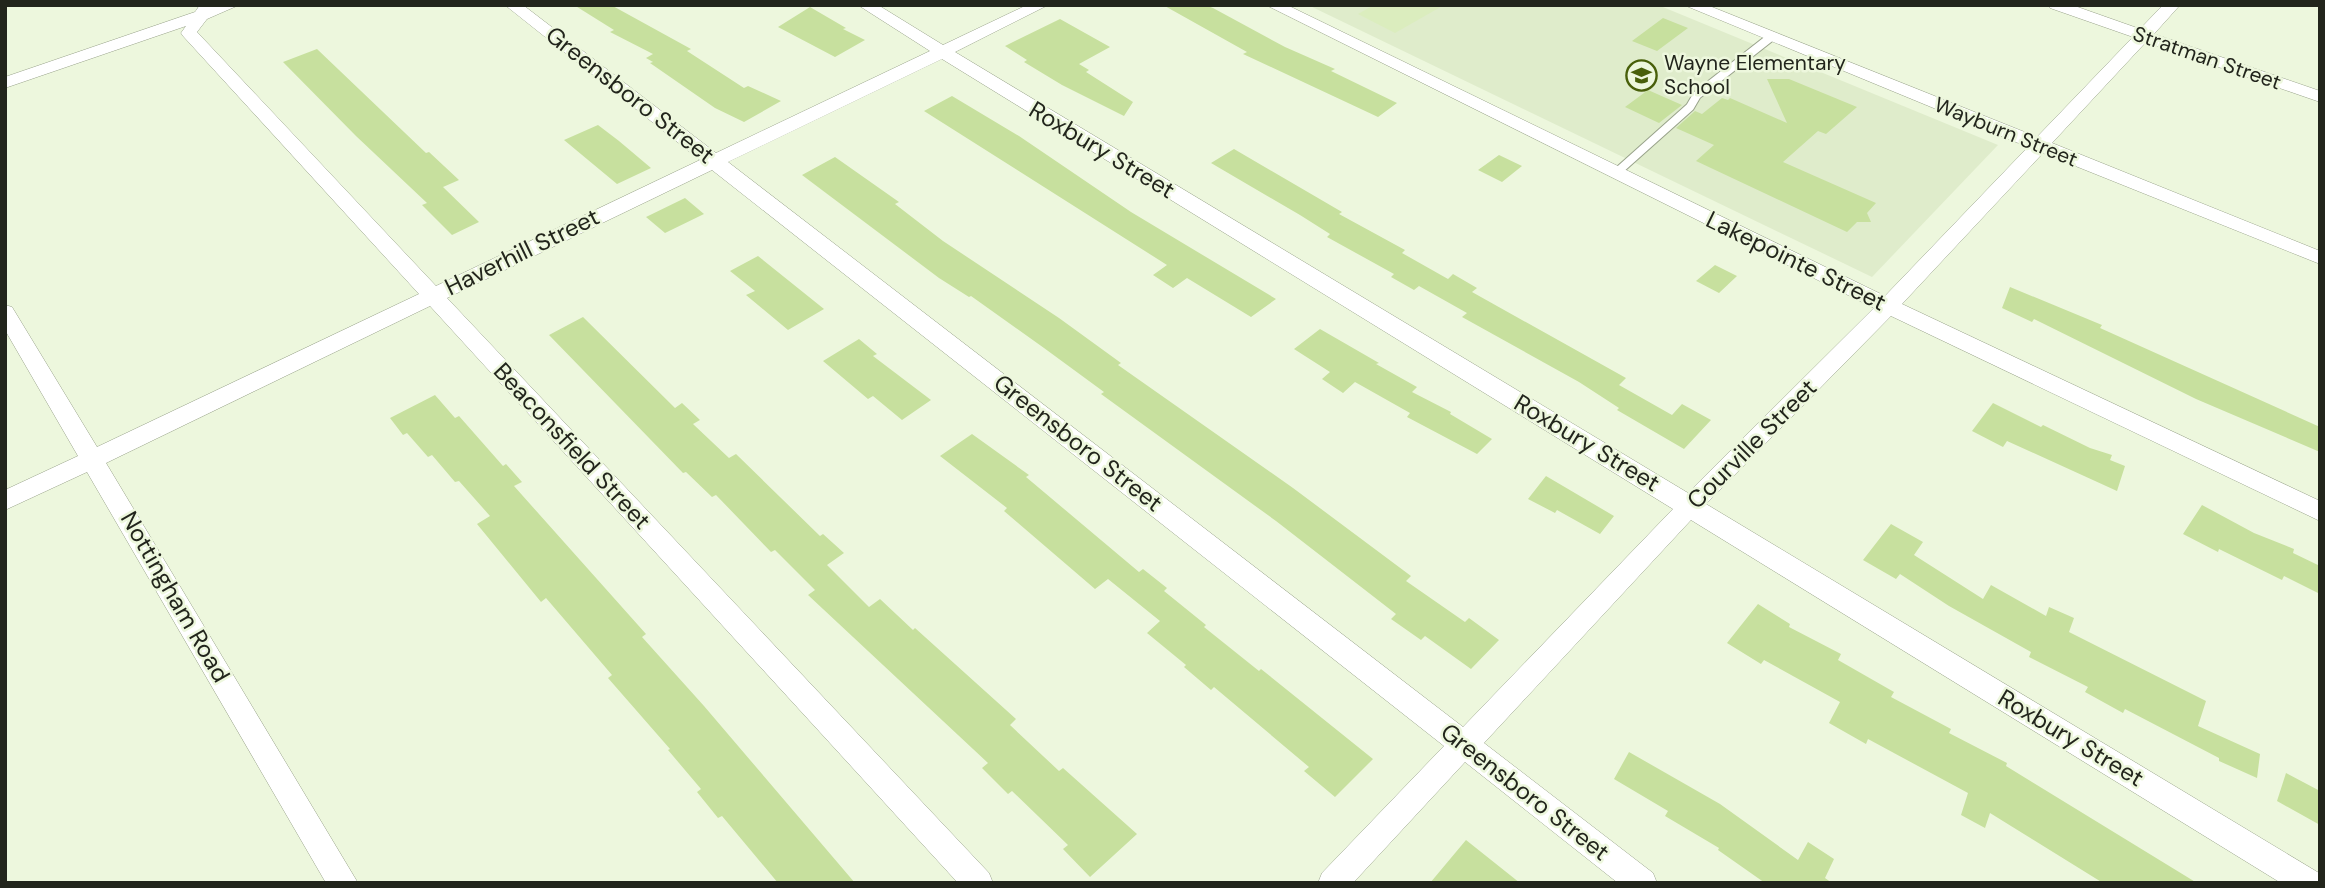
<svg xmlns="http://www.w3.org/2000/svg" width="2325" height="888" font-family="'DM Sans',sans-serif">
<rect width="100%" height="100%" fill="#edf7dd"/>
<path fill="#dfeccb" d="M 1308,5 L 1658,5 L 1998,145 L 1872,277 Z"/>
<path fill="#dbedbe" d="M 1374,5 L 1444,5 L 1395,33 L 1358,14 Z"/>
<path fill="#c7e09e" d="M 574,5 L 611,5 L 691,49 L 687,51 L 744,88 L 748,86 L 781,101 L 744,122 L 715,108 L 650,63 L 653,62 L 646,58 L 653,54 L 610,32 L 614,30 Z
M 1163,5 L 1205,5 L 1213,8 L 1285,47 L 1335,69 L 1331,71 L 1397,103 L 1378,117 L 1243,54 L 1247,52 Z
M 810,7 L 846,28 L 843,29 L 865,40 L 835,57 L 778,27 Z
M 1663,18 L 1688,28 L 1657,51 L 1632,41 Z
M 1060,19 L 1110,47 L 1079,64 L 1089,70 L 1086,72 L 1133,102 L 1124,116 L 1062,85 L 1024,62 L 1027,60 L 1005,46 Z
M 317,49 L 426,153 L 429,152 L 459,180 L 443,187 L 479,222 L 452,235 L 422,205 L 427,203 L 356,136 L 283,62 Z
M 1767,79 L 1789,79 L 1857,107 L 1826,134 L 1818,131 L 1783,162 L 1876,203 L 1867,213 L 1871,222 L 1857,222 L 1847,232 L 1696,161 L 1714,145 L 1676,128 L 1695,111 L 1702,114 L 1722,98 L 1728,100 L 1730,98 L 1787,123 Z
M 1648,90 L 1682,105 L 1659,123 L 1625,107 Z
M 952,96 L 1019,136 L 1131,212 L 1276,299 L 1251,317 L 1187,278 L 1173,288 L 1153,275 L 1167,265 L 924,111 Z
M 598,125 L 619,141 L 651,168 L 617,184 L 564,140 Z
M 1234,149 L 1342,212 L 1339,214 L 1405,250 L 1402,253 L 1448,279 L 1453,274 L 1477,288 L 1472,292 L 1626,378 L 1619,385 L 1672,415 L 1682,404 L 1711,420 L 1684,449 L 1617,410 L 1619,408 L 1579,382 L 1462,317 L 1467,313 L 1419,286 L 1414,290 L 1391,277 L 1394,274 L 1327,237 L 1330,234 L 1300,215 L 1211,163 Z
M 1499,155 L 1522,166 L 1502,182 L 1478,170 Z
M 835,157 L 899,202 L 895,204 L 943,241 L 1059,318 L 1121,363 L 1118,365 L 1293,488 L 1411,576 L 1406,581 L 1465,622 L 1469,618 L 1499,640 L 1471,669 L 1425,636 L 1421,640 L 1391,619 L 1396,614 L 1276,521 L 1101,394 L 1104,392 L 1044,348 L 971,296 L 969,297 L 939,278 L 802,175 Z
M 685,198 L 704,214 L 665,233 L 646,217 Z
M 758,256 L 824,309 L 788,330 L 746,295 L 755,291 L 730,271 Z
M 1715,265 L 1737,276 L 1719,293 L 1696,281 Z
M 2010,287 L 2102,325 L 2100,328 L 2320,427 L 2320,452 L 2196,399 L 2034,319 L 2032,322 L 2002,308 Z
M 583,317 L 675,408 L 682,403 L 700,420 L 693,424 L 729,458 L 736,454 L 820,536 L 823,534 L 844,553 L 827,565 L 869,607 L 880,599 L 913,630 L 915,628 L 1016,719 L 1010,725 L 1059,771 L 1063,768 L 1137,834 L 1090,877 L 1063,849 L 1068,845 L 1012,791 L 1008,794 L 982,768 L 988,763 L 808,595 L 815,590 L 775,550 L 771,552 L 716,495 L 712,497 L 686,472 L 683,473 L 549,335 Z
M 1320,329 L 1379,363 L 1376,364 L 1417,387 L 1412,392 L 1451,412 L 1450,414 L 1492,439 L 1477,454 L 1407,417 L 1410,413 L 1355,382 L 1343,393 L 1322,379 L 1330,372 L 1294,349 Z
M 859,339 L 877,354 L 873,356 L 931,400 L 902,420 L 873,396 L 868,399 L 823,361 Z
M 435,395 L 455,418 L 459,416 L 503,466 L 506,464 L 522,482 L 514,486 L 646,634 L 642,637 L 704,706 L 855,883 L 778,883 L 722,816 L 718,818 L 697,792 L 701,789 L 668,750 L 670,749 L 608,678 L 612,675 L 546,598 L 541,602 L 477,524 L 490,516 L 459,481 L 455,482 L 432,455 L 428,457 L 407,433 L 403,435 L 390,418 Z
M 1993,403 L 2041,427 L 2043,425 L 2090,448 L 2112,455 L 2110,460 L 2125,466 L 2117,491 L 2007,441 L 2003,447 L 1972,431 Z
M 972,434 L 1029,475 L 1026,477 L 1139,572 L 1143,569 L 1167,588 L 1164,591 L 1206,625 L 1204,627 L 1259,671 L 1261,669 L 1373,759 L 1335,797 L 1304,771 L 1309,767 L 1214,687 L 1211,690 L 1184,667 L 1186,665 L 1147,633 L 1160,621 L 1108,579 L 1095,589 L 1004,511 L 1007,508 L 940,456 Z
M 1546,476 L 1614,516 L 1600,534 L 1557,510 L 1555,513 L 1528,499 Z
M 2202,505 L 2254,533 L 2294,549 L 2293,553 L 2320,566 L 2320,594 L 2284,576 L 2282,580 L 2219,549 L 2218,552 L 2183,534 Z
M 1891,524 L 1923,542 L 1914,555 L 1983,599 L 1991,585 L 2046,616 L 2049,607 L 2074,618 L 2069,632 L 2206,701 L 2198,726 L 2260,754 L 2257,778 L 2219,761 L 2219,758 L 2125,709 L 2123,713 L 2085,692 L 2088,687 L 2029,657 L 2031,652 L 1949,606 L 1900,574 L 1896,579 L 1863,560 Z
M 1758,604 L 1790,624 L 1789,627 L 1841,654 L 1838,660 L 1894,692 L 1891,697 L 1951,729 L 1949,733 L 2007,763 L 2006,766 L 2197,883 L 2103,883 L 1990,813 L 1985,828 L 1961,815 L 1968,793 L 1868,739 L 1866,744 L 1829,723 L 1840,702 L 1764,660 L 1761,664 L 1727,643 Z
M 1629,752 L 1720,804 L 1798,860 L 1808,842 L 1834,859 L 1825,878 L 1832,883 L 1765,883 L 1718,850 L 1719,848 L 1665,816 L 1668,811 L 1614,779 Z
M 2286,773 L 2320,791 L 2320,825 L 2277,801 Z
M 1466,840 L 1520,883 L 1430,883 Z"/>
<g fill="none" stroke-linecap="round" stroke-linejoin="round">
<defs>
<path id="service" d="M 1616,173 L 1690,107 L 1697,95 L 1771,37"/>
<path id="minor" d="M 200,5 L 239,5 L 207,19 L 197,32 L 436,286 L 700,160 L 505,5 L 523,5 L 716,153 L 930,51 L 858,5 L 878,5 L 943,45 L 1027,5 L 1048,5 L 955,52 L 1688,493 L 1874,308 L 1266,5 L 1287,5 L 1885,296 L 2028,147 L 1684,5 L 1707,5 L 2037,137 L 2133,37 L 2050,8 L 2048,5 L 2072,5 L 2140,29 L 2163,5 L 2180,5 L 2154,34 L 2320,91 L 2320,102 L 2146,42 L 2052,143 L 2320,251 L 2320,264 L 2043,153 L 1902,304 L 2320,501 L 2320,521 L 1891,316 L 1706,504 L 2319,873 L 2320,883 L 2281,883 L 1691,520 L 1484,743 L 1653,873 L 1657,883 L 1618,883 L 1465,762 L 1353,883 L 1318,883 L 1322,873 L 1444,746 L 712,170 L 447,298 L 989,873 L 993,883 L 958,883 L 430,306 L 106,463 L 358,883 L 326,883 L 87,472 L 5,510 L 5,490 L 78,456 L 5,330 L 5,305 L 12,307 L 97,447 L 419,294 L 183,36 L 181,33 L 186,26 L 5,88 L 5,77 L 195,12 ZM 942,59 L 1673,509 L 1463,727 L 728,162 Z"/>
</defs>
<use href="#service" stroke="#99a38b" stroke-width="10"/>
<use href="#minor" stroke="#99a38b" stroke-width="1"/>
<use href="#service" stroke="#fff" stroke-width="8"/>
<use href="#minor" fill="#fff" fill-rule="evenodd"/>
</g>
<defs>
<symbol id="school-ring" viewBox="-11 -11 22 22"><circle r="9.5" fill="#edf7dd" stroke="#485f0a" stroke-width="1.5"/><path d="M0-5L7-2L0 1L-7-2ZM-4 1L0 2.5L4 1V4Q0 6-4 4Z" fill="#485f0a"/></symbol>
</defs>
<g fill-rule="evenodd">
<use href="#school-ring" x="1624" y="58" width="35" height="35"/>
</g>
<g text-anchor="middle" stroke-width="5" stroke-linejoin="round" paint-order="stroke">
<g font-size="21" fill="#22251c" stroke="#edf7dd">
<text transform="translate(2207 58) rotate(19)" y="7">Stratman Street</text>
<text transform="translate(2006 132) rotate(22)" y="7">Wayburn Street</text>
</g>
<g font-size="21" fill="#22251c" stroke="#edf7dd" text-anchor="start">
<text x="1664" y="70">Wayne Elementary<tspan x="1664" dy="24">School</tspan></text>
</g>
<g font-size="24" fill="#22251c" stroke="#edf7dd">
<text transform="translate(630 95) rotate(38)" y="8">Greensboro Street</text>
<text transform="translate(1102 150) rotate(31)" y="8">Roxbury Street</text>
<text transform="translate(522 252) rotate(-26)" y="8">Haverhill Street</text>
<text transform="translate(1796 261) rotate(26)" y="8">Lakepointe Street</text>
<text transform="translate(1078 443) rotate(38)" y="8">Greensboro Street</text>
<text transform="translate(1587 443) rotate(31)" y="8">Roxbury Street</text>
<text transform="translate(1752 444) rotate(-45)" y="8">Courville Street</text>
<text transform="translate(572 446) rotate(47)" y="8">Beaconsfield Street</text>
<text transform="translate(175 597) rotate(60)" y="8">Nottingham Road</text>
<text transform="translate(2071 738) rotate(31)" y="8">Roxbury Street</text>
<text transform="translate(1525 792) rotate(38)" y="8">Greensboro Street</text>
</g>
</g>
<rect width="2325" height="888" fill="none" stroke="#22251c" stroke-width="14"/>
</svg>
